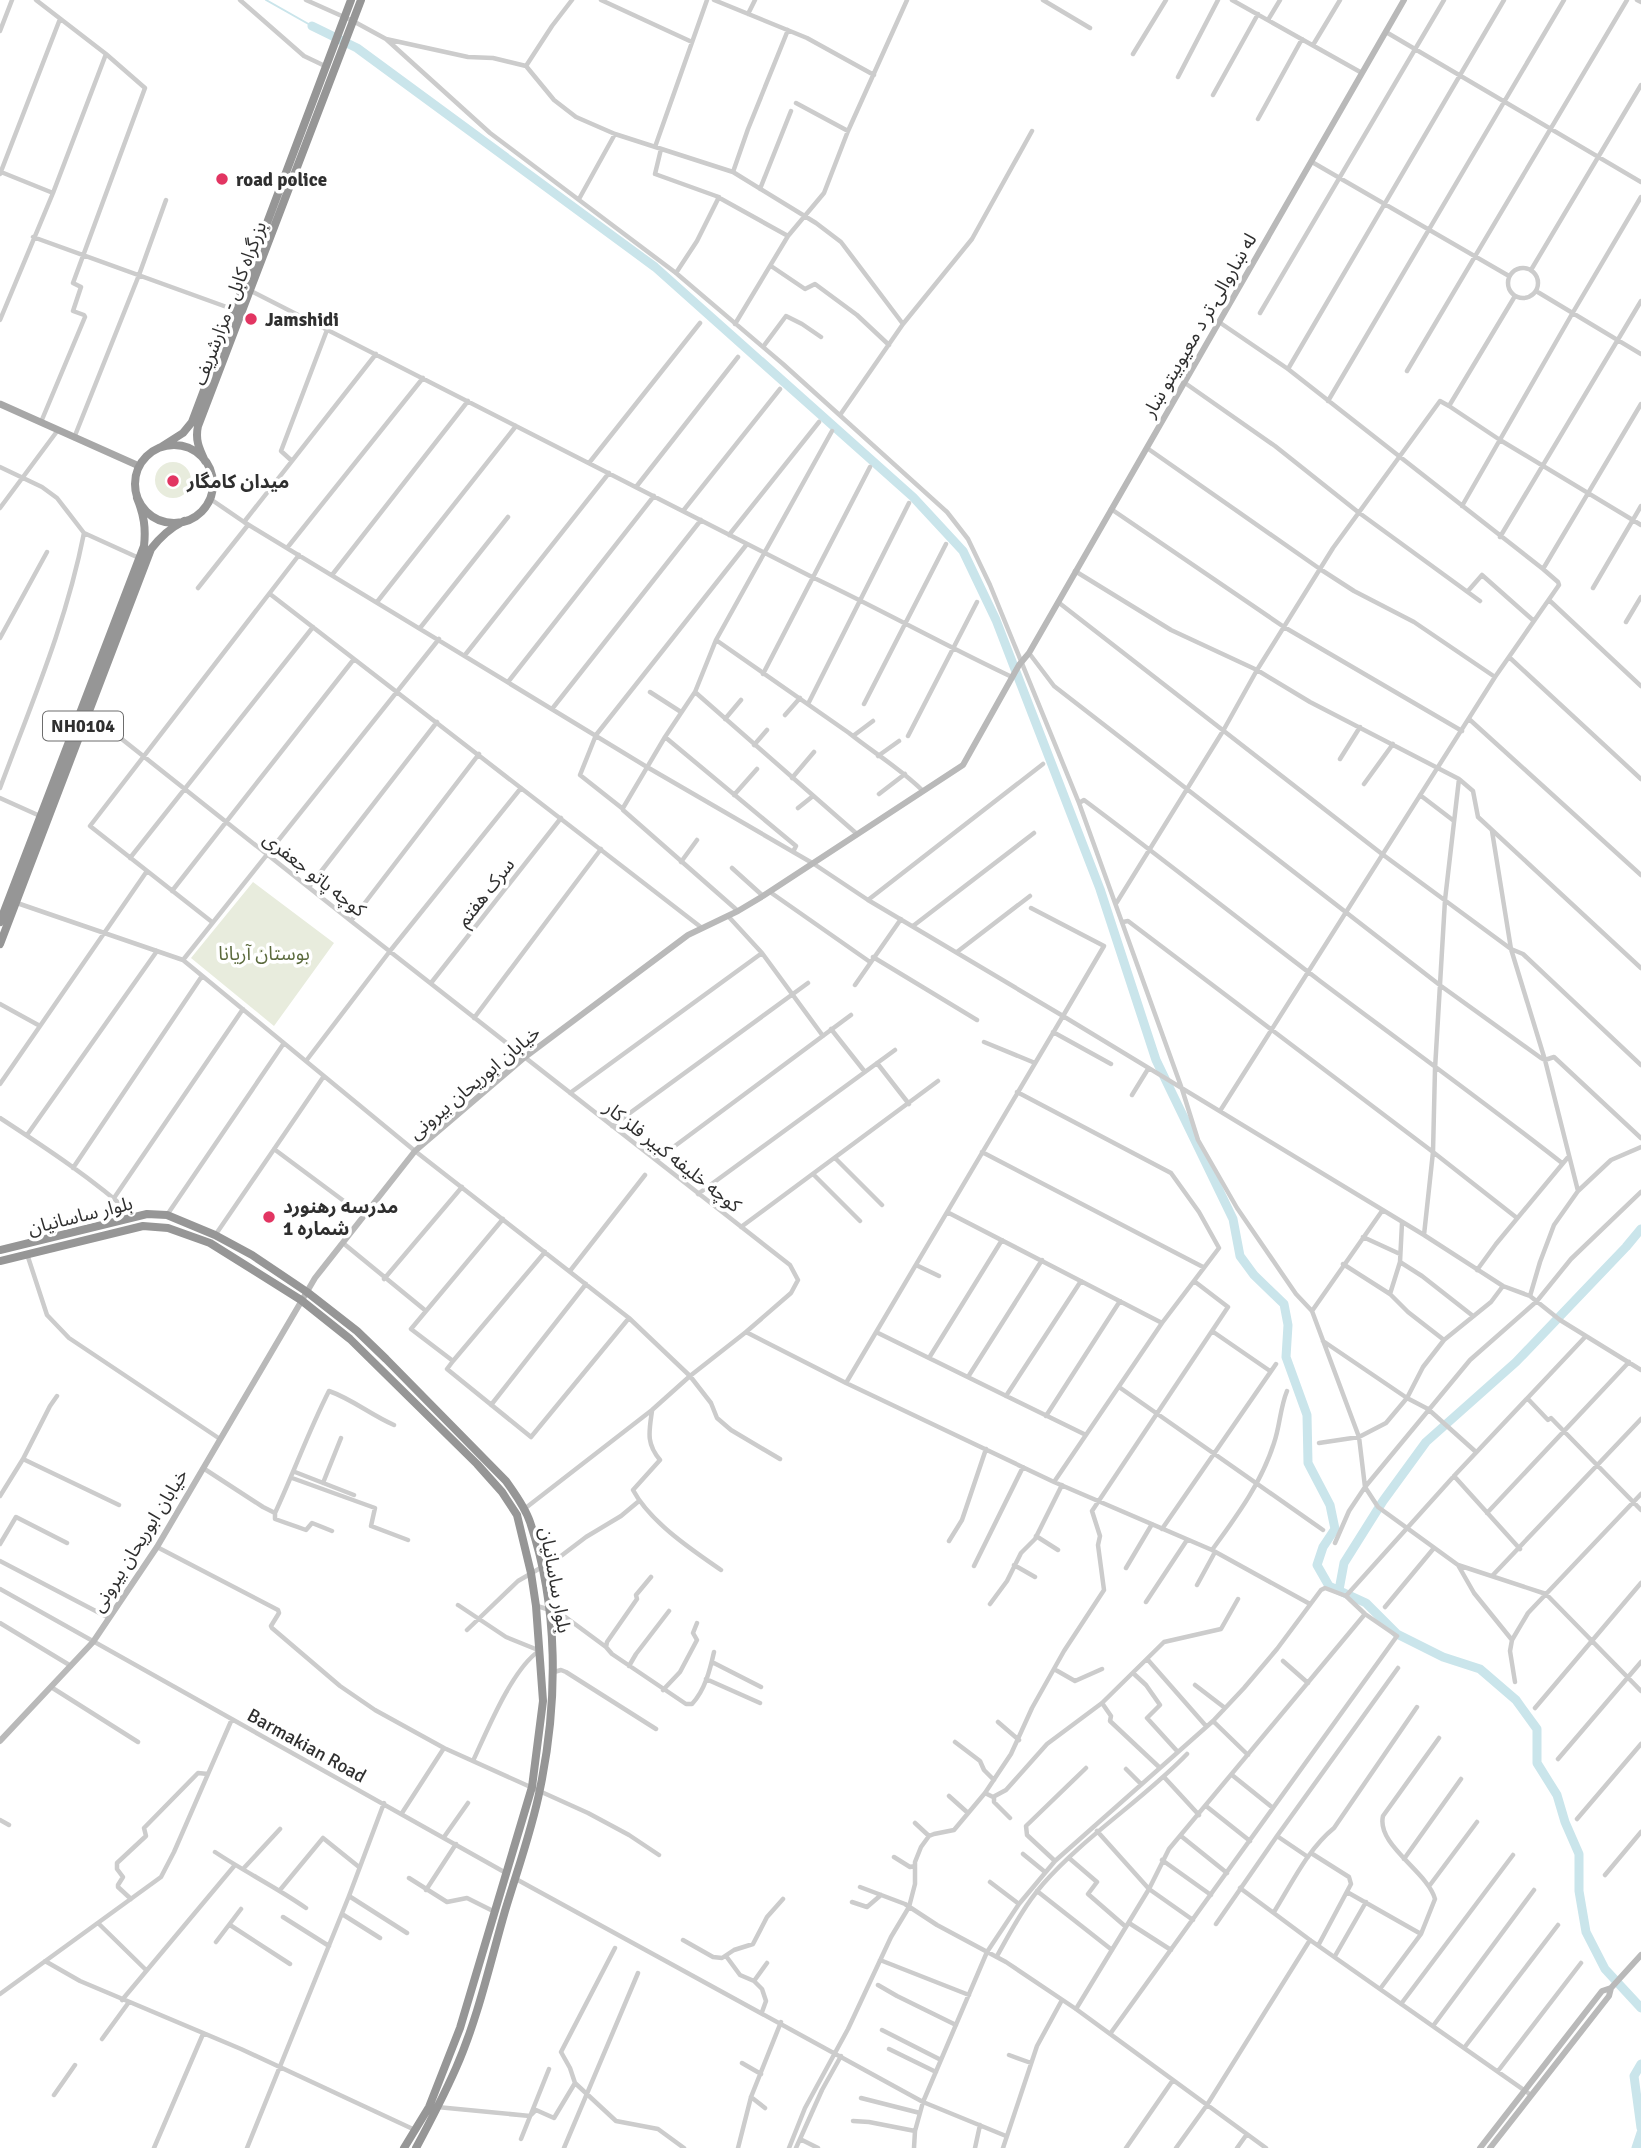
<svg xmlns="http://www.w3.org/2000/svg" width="1641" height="2148" font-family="Signika,'Noto Sans Arabic',sans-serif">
<rect width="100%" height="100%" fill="#fff"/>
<path fill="#e8ecdd" d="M155 480a18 18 0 1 1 36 0a18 18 0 1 1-36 0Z
M 253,882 L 334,943 L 274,1026 L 191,958 Z"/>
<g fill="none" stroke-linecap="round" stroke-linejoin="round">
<path stroke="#cae5eb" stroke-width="2" d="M 266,0 L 312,26"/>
<path stroke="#cae5eb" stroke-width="9" d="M 312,26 L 357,48 L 655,267 L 913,497 L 963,551 L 996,620 L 1100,889 L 1156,1060 L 1233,1219 L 1240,1256 L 1254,1275 L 1284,1304 L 1288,1325 L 1286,1357 L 1307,1415 L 1308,1463 L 1330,1505 L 1335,1529 L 1323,1547 L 1317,1565 L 1329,1586 L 1366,1603 L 1397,1634 L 1443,1657 L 1480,1669 L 1516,1700 L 1537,1729 L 1537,1763 L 1557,1795 L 1565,1822 L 1579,1854 L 1579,1891 L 1586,1932 L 1605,1969 L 1641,2008
M 1339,1590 L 1344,1563 L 1383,1501 L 1426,1442 L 1516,1362 L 1626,1247 L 1641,1229
M 1641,2064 L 1634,2076 L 1641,2128
M 1636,2148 L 1641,2133"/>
<path stroke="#ccc" stroke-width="4.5" d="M 36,0 L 106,54 L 145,88 L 73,283 L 81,287 L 73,311 L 84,315 L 85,317 L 41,422
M 240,0 L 304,56 L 325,66
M 306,0 L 353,21 L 386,39 L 468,57 L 493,58 L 526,66 L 554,100 L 576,117 L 615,134 L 733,172 L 816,223 L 841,242 L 903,324 L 840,415
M 601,0 L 692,42
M 714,0 L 807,38 L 874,75
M 1043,0 L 1090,28
M 1232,0 L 1362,73
M 1637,0 L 1641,2
M 748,14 L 755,0
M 1268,20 L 1280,0
M 0,31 L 12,0
M 1386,32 L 1641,182
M 386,39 L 490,133 L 676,273 L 783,364 L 947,512 L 968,539 L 990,585 L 1079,803 L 1182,1089 L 1198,1140 L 1237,1208 L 1296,1294 L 1312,1311 L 1359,1437 L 1365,1487 L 1378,1507 L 1458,1565 L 1546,1594 L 1641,1691
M 1313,45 L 1340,0
M 1133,54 L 1166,0
M 526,66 L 552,26 L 572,0
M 1178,77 L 1218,0
M 1213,95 L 1258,14
M 796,103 L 848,131
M 1258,119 L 1302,39
M 655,147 L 707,0
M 661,149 L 655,174 L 716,196 L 788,236
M 1312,162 L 1509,276
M 1,172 L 53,193
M 733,172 L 748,129 L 788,30
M 0,174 L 60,19
M 760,189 L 791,111
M 579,199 L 615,134
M 33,237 L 235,310
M 771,266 L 805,289 L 815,284 L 857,315 L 889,345
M1508 283a15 15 0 1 1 30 0a15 15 0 1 1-30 0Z
M 1531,270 L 1641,85
M 676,273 L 697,241 L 719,197
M 251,291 L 812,577 C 880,609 944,645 1012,677
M 1536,291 L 1641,354
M 1260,313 L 1444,0
M 0,320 L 53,193 L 106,54
M 1219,322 L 1288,369 L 1543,569
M 735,324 L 788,236 L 824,193 L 848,131 L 907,0
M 903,324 L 972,239 L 1032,131
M 763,347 L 786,316 L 802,324 L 821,337
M 1288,369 L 1504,0
M 1407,371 L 1627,0
M 1185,383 L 1275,446 L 1358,512 L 1480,601
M 1328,401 L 1564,0
M 1449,406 L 1500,440 L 1641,525
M 74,438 L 139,275 L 166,200
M 1147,448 L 1320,569 L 1354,591 L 1414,622 L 1495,677
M 292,461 L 281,451 L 327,330
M 589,463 L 700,323
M 0,467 L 42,487 L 57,498 L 84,533 L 139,558
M 636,487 L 738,357
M 209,498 L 244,522 L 647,767 L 814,864 L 868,900 L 1063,1016 L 846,1383
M 1462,506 L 1572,314 L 1641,197
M 0,508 L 58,430
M 1111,509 L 1284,627 L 1462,731
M 683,511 L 780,389
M 244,522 L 376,354
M 729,535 L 819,422
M 1500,537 L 1641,301
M 287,548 L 423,378
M 1075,571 L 1171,630 L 1257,670 L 1310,702 L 1459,779 L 1473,791 L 1478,817 L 1641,968
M 332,575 L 468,401
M 198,588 L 248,525
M 1593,588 L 1641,506
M 1468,591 L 1482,575 L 1534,621
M 270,594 L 702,928
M 1549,600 L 1641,686
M 377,602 L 516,426
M 1058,602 L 1382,854 L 1511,949 L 1523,954 L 1641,1065
M 1626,622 L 1641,597
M 420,628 L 508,517
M 0,638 L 47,552
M 716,640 L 849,733 C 874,753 901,769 923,791
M 1029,653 L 1054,686 L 1441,986 L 1541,1058 L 1545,1060 L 1554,1057 L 1641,1138
M 465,655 L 609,473
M 1509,657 L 1641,779
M 763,674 L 870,467
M 508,682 L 654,496
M 650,692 L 681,712
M 695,692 L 857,834
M 808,704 L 909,503
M 864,704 L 946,544
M 552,709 L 701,520
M 89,713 L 351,921 L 790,1265 L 798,1280 L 791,1293 L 746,1332
M 785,715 L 800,698
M 725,719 L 741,700
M 1469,719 L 1641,875
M 853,736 L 873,721
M 908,736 L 977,602
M 665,737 L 796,846 L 793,852
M 754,745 L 767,730
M 878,756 L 899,741
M 1340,759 L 1360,727
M 792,778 L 814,752
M 1364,784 L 1393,744
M 0,788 C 32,702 66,624 84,533
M 879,794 L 905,774
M 734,795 L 757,769
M 1420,795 L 1454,821
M 0,798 L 40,816
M 1079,803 L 1084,800 C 1163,859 1241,921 1320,981 C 1401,1042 1483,1101 1562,1163
M 798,808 L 813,796
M 623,809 L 580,775 L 596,735 L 747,544
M 1492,831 L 1511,949 L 1545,1060 L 1578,1191 L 1554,1225 L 1540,1262 L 1530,1296
M 130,858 L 313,627
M 681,862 L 697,840
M 732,868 L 763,896
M 309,887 L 437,722
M 172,891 L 354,659
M 770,892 L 870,962
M 868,900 L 1043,764
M 1117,902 L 1223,731 L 1257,670 L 1333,548 L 1440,401 L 1449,406 L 1515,296
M 17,903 L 183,960 L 415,1151 L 629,1318 L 690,1376 L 711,1403 L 717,1418 L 731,1430 L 780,1459
M 1031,908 L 1104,946 L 1063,1016 L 1424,1235 L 1503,1286 L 1530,1296 L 1560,1320 L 1641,1370
M 738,911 L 623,810 L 623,808 L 665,737 L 695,692 L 716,640 L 832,431
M 728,916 L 762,953 L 823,1036
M 351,921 L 479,754
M 212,922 L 90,826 L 299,555
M 1123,922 L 1128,921 L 1433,1152 L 1517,1218
M 913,926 L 1034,833
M 957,952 L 1030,896
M 873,957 L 977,1020
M 183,960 L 439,639
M 431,983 L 561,818
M 855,985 L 901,919
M 0,1004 L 40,1026
M 474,1018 L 601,849
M 831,1029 L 865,1072
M 1053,1032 L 1111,1064
M 984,1042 L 1035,1063
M 306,1061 L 390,951 L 521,788
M 877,1063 L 909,1104
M 0,1084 L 147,871
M 1017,1092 L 1171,1173 L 1199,1212 L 1219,1248 L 1162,1323 L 1054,1482
M 570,1093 L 762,953
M 1132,1095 L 1148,1069
M 1220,1111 L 1495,677 L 1559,585 L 1558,582 L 1543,569 L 1641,404
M 0,1118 C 46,1148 93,1179 134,1216
M 612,1126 L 808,983
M 27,1135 L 157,951
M 274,1149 L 364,1216
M 982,1152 L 1203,1267
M 835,1158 L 882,1205
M 656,1160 L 851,1015
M 73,1168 L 202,976
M 813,1174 L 860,1221
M 1578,1191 L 1611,1160 L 1641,1147
M 698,1194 L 895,1050
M 114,1198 L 243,1009
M 947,1212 L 1162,1323
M 167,1215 L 284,1043
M 503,1219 L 411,1329 L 453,1361 L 447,1369 L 531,1437 L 629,1318
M 741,1227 L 938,1081
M 216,1234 L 324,1076
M 1424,1235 L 1433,1152 L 1435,1069 L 1445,900 L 1459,779
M 1363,1237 L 1400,1254
M 343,1243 L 426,1311
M 27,1254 L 47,1315 L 69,1338 L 220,1439
M 1400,1262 L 1422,1276 L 1473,1316
M 1343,1264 L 1390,1294 L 1408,1312 L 1444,1340
M 916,1265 L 939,1276
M 1477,1270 L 1496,1244 L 1569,1156
M 570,1271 L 645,1175
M 384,1279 L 462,1187
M 1390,1294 L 1400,1262 L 1402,1223
M 1312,1311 L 1382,1211
M 1212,1331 L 1270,1371
M 876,1332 L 1086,1435
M 1323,1341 L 1407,1398 L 1428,1409 L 1476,1452
M 929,1358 L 1002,1240
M 453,1361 L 545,1252
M 968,1377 L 1042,1260
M 1119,1387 L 1323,1530
M 1006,1396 L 1081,1281
M 1528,1399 L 1548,1420 L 1551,1418 L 1641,1510
M 491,1405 L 586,1284
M 652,1411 C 649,1432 646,1443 660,1460 L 633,1490 C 650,1522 692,1550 721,1570
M 1046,1416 L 1120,1301
M 1319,1443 L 1359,1437 L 1386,1423 L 1407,1398 L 1423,1367 L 1444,1340 L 1491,1302 L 1503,1286
M 23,1459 L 50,1406 L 57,1396
M 203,1468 L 263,1507 L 275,1513 L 275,1519 L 306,1530 L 312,1523 L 332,1531
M 295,1472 L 354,1495
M 1454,1476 L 1520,1549
M 292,1478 L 375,1508 L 371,1526 L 408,1540
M 323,1483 L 341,1438
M 0,1496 L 23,1459 L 119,1505
M 523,1510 L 652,1410 L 690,1376 L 746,1332 L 846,1383 L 1054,1482 L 1212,1550 L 1310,1604
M 275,1513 C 294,1472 309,1430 329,1391 C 352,1399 371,1415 394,1425
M 1487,1513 L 1629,1362
M 1162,1529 L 1276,1364
M 1036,1536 L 1058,1550
M 949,1541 L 962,1520 L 986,1449
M 1335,1543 L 1349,1511 L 1365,1487 L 1470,1360 L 1537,1301 L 1571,1259 L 1641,1192
M 0,1544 L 16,1517 L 67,1543
M 157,1547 L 278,1610 L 279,1613 L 271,1626 L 272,1628 L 340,1686 L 375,1710 L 444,1748 L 588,1813 L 629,1835 L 659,1855
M 1212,1550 C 1236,1517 1261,1484 1274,1443 C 1280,1426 1280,1408 1287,1391
M 0,1561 L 109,1618
M 1014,1565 L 1035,1577
M 1458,1565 L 1474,1593 L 1512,1640
M 974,1566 L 1023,1467
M 1126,1568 L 1152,1524
M 1493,1575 L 1641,1419
M 1197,1585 L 1215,1552
M 0,1589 L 506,1873
M 1146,1602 L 1187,1540
M 990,1604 L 1007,1581 L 1021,1553 L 1035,1539 L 1062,1485
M 458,1605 L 506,1637 L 538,1650
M 537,1606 L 560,1613 L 606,1647 L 612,1654 L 686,1704 L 692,1704 C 705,1690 710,1670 714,1652
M 1385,1607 L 1434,1548
M 0,1623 L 71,1666
M 467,1630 L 518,1581 L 561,1556 L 586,1537 L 621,1516 L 639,1501
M 606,1647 L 607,1642 L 637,1599 L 636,1595 L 651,1577
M 1148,1660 L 1206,1726
M 1283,1661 L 1308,1683
M 712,1662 L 761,1687
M 629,1666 L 636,1654 L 669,1611
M 1054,1669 L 1075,1681 L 1102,1669
M 554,1672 L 561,1670 L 566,1672 L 656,1729
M 1133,1673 L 1146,1685 L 1160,1705 L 1147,1718 L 1177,1751
M 706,1679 L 760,1703
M 1515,1682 L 1510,1651 L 1512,1640 L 1528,1613 L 1641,1494
M 1195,1685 L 1225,1708
M 51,1687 L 138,1742
M 663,1690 L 680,1672 L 697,1640 L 693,1633 L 697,1623
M 1102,1703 L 1111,1716 L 1110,1721 L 1159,1767
M 1535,1708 L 1641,1583
M 1213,1721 L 1248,1755
M 998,1722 L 1019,1740
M 955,1742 L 980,1761 L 984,1770 L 994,1780
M 1558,1759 L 1641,1662
M 473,1761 C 487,1731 512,1669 539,1651
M 1126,1769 L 1141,1784
M 1232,1775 L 1273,1808
M 1164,1777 L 1199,1815
M 985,1793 L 993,1797 L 1006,1790 L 1047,1744 L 1102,1703 L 1164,1642 L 1221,1629 L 1238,1599
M 949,1796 L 968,1813
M 994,1797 L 994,1802 L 1010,1818
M 1206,1806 L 1250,1841
M 402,1813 L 444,1748
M 1577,1819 L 1641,1744
M 0,1820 L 9,1825
M 915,1823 L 929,1836
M 1097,1831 L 1149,1889 L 1193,1920
M 1181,1836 L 1227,1873
M 1277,1836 L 1308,1857
M 444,1837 L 468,1803
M 215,1852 C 245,1872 276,1887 306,1908
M 1311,1853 L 1349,1877 L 1351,1884 L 1319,1944
M 1023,1854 L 1045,1872
M 894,1857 L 910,1867 L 915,1866
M 1069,1858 L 1097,1882 L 1088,1894 L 1126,1927
M 1404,1859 L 1461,1779
M 1162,1860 L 1211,1895
M 1055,1861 L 1027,1835 L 1026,1826 L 1086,1768
M 243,1869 L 280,1829
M 1605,1875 L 1641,1832
M 409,1878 L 447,1902 L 467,1898 L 495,1912
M 516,1879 L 923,2102 L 1006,2136
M 990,1882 L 1019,1904
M 1430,1885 L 1477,1822
M 860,1887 L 905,1904 L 937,1925 L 1006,1962 L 1076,2009 L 1266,2148
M 1240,1888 L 1310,1940 L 1531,2095
M 280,1890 L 323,1838 L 359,1867
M 426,1890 L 456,1844
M 1037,1891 L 1112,1950
M 1347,1892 L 1421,1934
M 349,1896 L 407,1933
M 131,1899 L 118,1887 L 118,1885 L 123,1877 L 117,1869 L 117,1863 L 146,1836 L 144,1828 L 198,1773 L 208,1774
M 852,1902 L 867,1907 L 881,1895
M 1274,1912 C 1292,1883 1308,1849 1334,1828 L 1417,1707
M 342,1914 L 380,1938
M 283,1917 L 329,1946
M 98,1923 L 146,1970
M 1129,1923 L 1171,1950
M 1216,1924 L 1277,1836 L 1398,1668
M 230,1925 L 290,1964
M 683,1940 L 713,1957 L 722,1958 L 734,1950 L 753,1944 L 767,1917 L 783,1899
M 216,1942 L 241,1909
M 615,1948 L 561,2052 L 570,2068 L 575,2083 L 616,2121 L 658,2129 L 684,2148
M 726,1956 L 740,1975 L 754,1981 L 762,1989 L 766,2001 L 762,2012
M 997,1956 C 1011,1931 1024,1906 1043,1884 C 1086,1835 1143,1800 1187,1754
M 1335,1956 L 1366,1902
M 880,1960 L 969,1995
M 45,1961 L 80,1981 L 241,2049 L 415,2130
M 754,1981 L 767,1963
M 878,1985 L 897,1996 L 956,2025
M 1380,1989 L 1421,1934 L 1435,1899 C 1428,1872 1376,1845 1383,1816 L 1439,1738
M 0,1994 L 161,1877 L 174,1852 L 232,1719
M 122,2000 L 235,1865
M 1401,2004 L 1513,1855
M 1076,2009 L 1149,1889 L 1169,1849 L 1365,1614
M 1433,2026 L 1534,1890
M 882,2030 L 941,2060
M 1110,2034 L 1397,1636 L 1365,1614 L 1346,1596 L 1454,1476 L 1586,1336
M 102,2039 L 129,2002
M 1464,2048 L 1558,1925
M 889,2049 L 936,2072
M 1009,2055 L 1031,2063
M 742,2063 L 761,2074
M 1498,2071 L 1581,1963
M 54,2095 L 75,2065
M 751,2097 L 765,2108
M 861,2098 L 920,2113
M 437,2107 L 530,2116 L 536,2110 L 554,2118 L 575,2083
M 853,2121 L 869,2122 L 915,2131
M 521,2139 L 549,2069
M 800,2139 L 818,2148
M 154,2148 L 203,2034
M 247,2148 L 349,1896 L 384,1803
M 564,2148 L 638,1973
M 738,2148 L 751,2097 L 781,2022
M 789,2148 L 805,2108 L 848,2029 L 891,1937 L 909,1907 L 915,1884 L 915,1862 L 921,1847 L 929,1836 L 934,1834 L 954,1830 L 985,1793 L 1011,1754 L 1032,1708 L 1064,1651 L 1104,1590 L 1098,1545 L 1100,1536 L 1092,1511 L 1228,1307 L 1194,1281
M 796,2148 L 822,2090 L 841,2056
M 914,2148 L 915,2131 L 923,2102 L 987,1952 L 1019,1904 L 1055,1861 L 1213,1721 L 1244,1688 L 1277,1649 L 1321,1590 L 1325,1588 L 1346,1596
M 975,2148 L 980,2125
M 1003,2148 L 1037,2046 L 1062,2000
M 1126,2148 L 1173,2080
M 1176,2148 L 1207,2105 L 1310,1940
M 1237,2148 L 1247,2134"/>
<path stroke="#b9b9b9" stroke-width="6" d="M 0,1741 L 93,1642 L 157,1547 L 315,1278 L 415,1151 L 525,1057 L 688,935 L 738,911 L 763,896 L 963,765 L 1019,665 L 1029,653 L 1404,0
M 1480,2148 L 1602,1991 L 1611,1988 L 1641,1955
M 1490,2148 L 1609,1996 L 1611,1988"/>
<path stroke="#a7a7a7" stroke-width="7" d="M 0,404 L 139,466"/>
<path stroke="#969696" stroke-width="8" d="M135 484a39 39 0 1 1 78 0a39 39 0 1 1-78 0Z
M 161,447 L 183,433 L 192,422 L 351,0
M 205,461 C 199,448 195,440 198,426 L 361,0
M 0,922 L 144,546 C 146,528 144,515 137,498
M 0,944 L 151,549 C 161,536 170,528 184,521
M 0,1250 L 147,1214 L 167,1215 L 215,1235 L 252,1255 L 307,1292 L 357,1331 L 386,1359 L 506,1481 C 515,1494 525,1507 530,1522 C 559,1607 558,1702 540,1789 C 532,1830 517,1871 505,1911 C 490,1963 478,2018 456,2068 C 444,2095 430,2122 416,2148
M 0,1261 L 143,1226 L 168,1228 L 210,1243 L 301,1300 L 350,1339 L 477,1464 L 502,1492 L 517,1515 L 531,1573 L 536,1606 L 543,1701 L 532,1787 L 460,2028 L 429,2107 L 404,2148"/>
</g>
<g fill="#e23562" stroke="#fff" stroke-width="2.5">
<circle cx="222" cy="179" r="7"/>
<circle cx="251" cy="319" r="7"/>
<circle cx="173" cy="481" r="7"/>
<circle cx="269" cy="1217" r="7"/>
</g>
<g text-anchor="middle" stroke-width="7" stroke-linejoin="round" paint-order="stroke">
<rect fill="#fff" stroke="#6d6d6d" stroke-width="2" x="43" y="711.5" width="80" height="29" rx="5"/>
<g font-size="18" font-weight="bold" fill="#2f2f2f">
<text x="83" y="732">NH0104</text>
</g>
<g font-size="19" font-weight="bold" fill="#2f2f2f" stroke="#fff" text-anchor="start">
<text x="236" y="186">road police</text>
<text x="265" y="326">Jamshidi</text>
<text x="187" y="488">میدان کامگار</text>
<text x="283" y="1213">مدرسه رهنورد<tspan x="283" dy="22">شماره 1</tspan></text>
</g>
<g font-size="19" fill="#2f2f2f" stroke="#fff">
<text transform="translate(229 303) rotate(-69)" y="7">بزرگراه کابل - مزارشریف</text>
<text transform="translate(1199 325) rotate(-60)" y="7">له ښاروالۍ تر د معیوبیتو ښار</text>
<text transform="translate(315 874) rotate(38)" y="7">کوچه پاتو جعفری</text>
<text transform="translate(485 892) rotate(-52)" y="7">سرک هفتم</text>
<text transform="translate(474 1082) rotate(-40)" y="7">خیابان ابوریحان بیرونی</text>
<text transform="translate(673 1156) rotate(38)" y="7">کوچه خلیفه کبیر فلز کار</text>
<text transform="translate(80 1215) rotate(-14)" y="7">بلوار ساسانیان</text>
<text transform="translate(139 1540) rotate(-58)" y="7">خیابان ابوریحان بیرونی</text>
<text transform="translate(556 1580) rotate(80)" y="7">بلوار ساسانیان</text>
<text transform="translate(307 1745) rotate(29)" y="7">Barmakian Road</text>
</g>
<g font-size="19" fill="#5b6a3d" stroke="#fff">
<text x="264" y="960">بوستان آریانا</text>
</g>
</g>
</svg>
